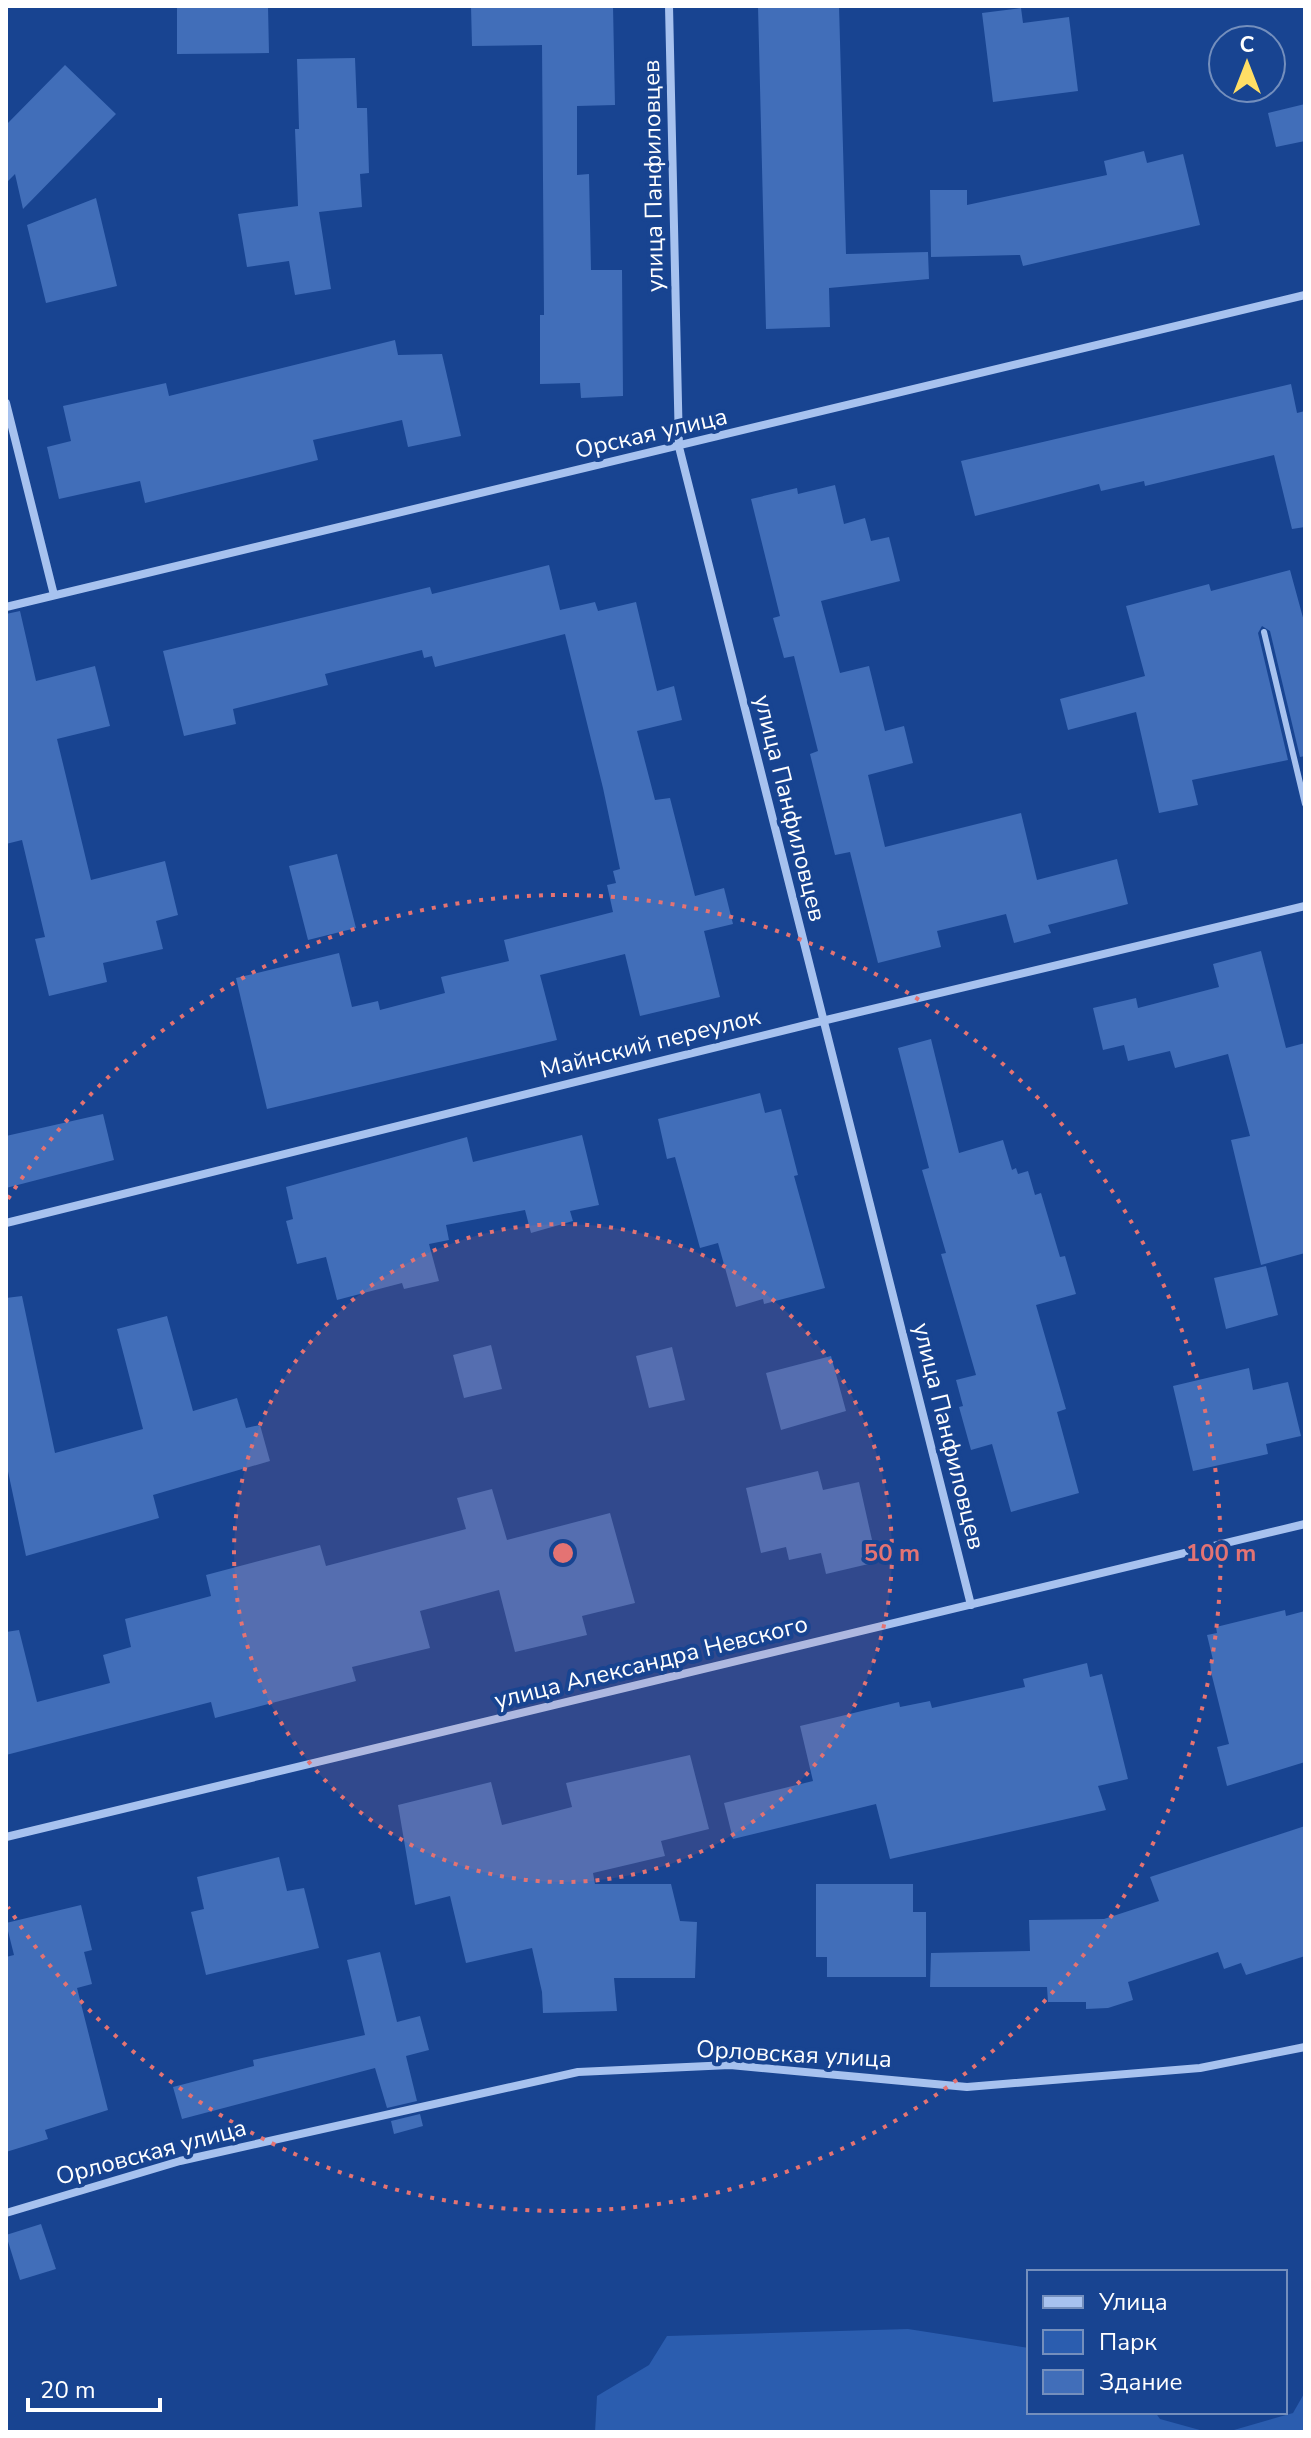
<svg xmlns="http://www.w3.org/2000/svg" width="1311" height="2438" font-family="'Nunito Sans',sans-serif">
<rect width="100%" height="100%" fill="#184491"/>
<path fill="#2b5daf" d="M 908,2329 L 1029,2348 L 1029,2412 L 1155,2412 L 1160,2419 L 1207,2432 L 595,2432 L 597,2396 L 649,2365 L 667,2336 Z
M 1305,2392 L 1305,2432 L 1227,2432 L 1293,2413 Z"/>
<path fill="#416eb9" d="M 177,6 L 268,6 L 269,53 L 177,54 Z
M 471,6 L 613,6 L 615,105 L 577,106 L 577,175 L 589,174 L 591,270 L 622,270 L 623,396 L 581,398 L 580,383 L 540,384 L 540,315 L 544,315 L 542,45 L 472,46 Z
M 758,6 L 839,6 L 846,254 L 928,252 L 929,279 L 829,288 L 830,327 L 766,329 Z
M 1021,8 L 1023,23 L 1069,17 L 1078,91 L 993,102 L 982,13 Z
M 355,58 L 357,108 L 367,108 L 369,173 L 360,174 L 362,207 L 319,212 L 331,289 L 295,295 L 289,261 L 247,267 L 238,214 L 298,206 L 295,129 L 299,129 L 297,59 Z
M 65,65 L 116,114 L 23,209 L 15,174 L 6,183 L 6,125 Z
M 1305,104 L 1305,141 L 1276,147 L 1268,113 Z
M 1144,151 L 1147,163 L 1183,154 L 1200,225 L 1023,266 L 1020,255 L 931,257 L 930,190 L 967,190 L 967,205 L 1107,175 L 1104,161 Z
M 96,198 L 117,286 L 46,303 L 27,225 Z
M 395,340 L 398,355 L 442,354 L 461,436 L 408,447 L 402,420 L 313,440 L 318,460 L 145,503 L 140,481 L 59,499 L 47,447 L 71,441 L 63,406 L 166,383 L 169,396 Z
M 1291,384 L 1297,413 L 1305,411 L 1305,527 L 1292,529 L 1274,455 L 1145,486 L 1144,481 L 1101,491 L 1099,484 L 975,516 L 961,461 Z
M 835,485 L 844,524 L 865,518 L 871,541 L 889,537 L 900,581 L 821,601 L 840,673 L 869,666 L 885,731 L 904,726 L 913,763 L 868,775 L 885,847 L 1021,813 L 1037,880 L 1117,859 L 1128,904 L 1048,925 L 1051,933 L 1014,943 L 1006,914 L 937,931 L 941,947 L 878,963 L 850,852 L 835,855 L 810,754 L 818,751 L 794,656 L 784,658 L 773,618 L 780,616 L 751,499 L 797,488 L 798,494 Z
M 549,565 L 560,610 L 595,602 L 598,611 L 636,602 L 657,691 L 674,686 L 682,720 L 637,731 L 655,800 L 670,798 L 695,896 L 724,888 L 733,924 L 704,931 L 720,997 L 640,1016 L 625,954 L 540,975 L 557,1040 L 267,1109 L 236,978 L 339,953 L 352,1007 L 378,1001 L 380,1010 L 445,993 L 441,977 L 509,961 L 504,940 L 613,912 L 607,885 L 616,883 L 613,871 L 620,869 L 603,788 L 565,634 L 435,667 L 432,656 L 424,658 L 422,650 L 325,674 L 328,685 L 233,709 L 236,724 L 184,736 L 163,651 L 430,587 L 432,594 Z
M 1290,570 L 1305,625 L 1305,756 L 1300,757 L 1270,631 L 1262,626 L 1258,633 L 1288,760 L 1192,780 L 1198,805 L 1159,813 L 1136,712 L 1068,730 L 1060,699 L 1145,676 L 1126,606 L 1209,584 L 1211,591 Z
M 20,611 L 36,681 L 95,666 L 110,726 L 57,739 L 91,880 L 165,861 L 178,915 L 156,921 L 163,949 L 103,963 L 107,982 L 49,996 L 35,939 L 45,937 L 22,840 L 6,844 L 6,614 Z
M 337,854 L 356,928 L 308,940 L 289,866 Z
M 1261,951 L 1286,1048 L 1305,1043 L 1305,1253 L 1261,1265 L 1231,1140 L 1250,1136 L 1228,1054 L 1175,1068 L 1170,1051 L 1128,1061 L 1124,1045 L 1103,1050 L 1093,1008 L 1136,998 L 1138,1008 L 1219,987 L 1213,964 Z
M 931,1039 L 959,1153 L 1003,1140 L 1012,1170 L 1016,1168 L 1018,1174 L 1028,1171 L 1035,1195 L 1041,1193 L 1060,1257 L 1065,1256 L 1076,1294 L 1036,1305 L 1066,1409 L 1057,1412 L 1079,1493 L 1011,1512 L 992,1444 L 971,1450 L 959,1407 L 963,1406 L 956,1380 L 976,1375 L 941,1254 L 946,1253 L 922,1170 L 929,1168 L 898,1048 Z
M 760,1093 L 765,1113 L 781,1109 L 798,1175 L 794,1176 L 825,1288 L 764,1304 L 763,1299 L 736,1307 L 718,1243 L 700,1248 L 675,1157 L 667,1159 L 658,1119 Z
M 103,1114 L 114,1160 L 6,1188 L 6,1136 Z
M 582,1135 L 599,1205 L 570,1211 L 573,1221 L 531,1233 L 525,1210 L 446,1225 L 449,1240 L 429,1244 L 439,1281 L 404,1289 L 402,1283 L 337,1300 L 326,1257 L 297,1264 L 286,1221 L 293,1219 L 286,1187 L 467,1137 L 473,1162 Z
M 1266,1266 L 1278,1315 L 1226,1329 L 1214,1278 Z
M 22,1296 L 55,1453 L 143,1429 L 117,1329 L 167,1316 L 193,1411 L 237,1398 L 246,1428 L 260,1425 L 270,1461 L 153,1495 L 159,1518 L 26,1556 L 6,1462 L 6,1298 Z
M 491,1345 L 502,1389 L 464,1398 L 453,1355 Z
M 672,1347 L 685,1400 L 649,1408 L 636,1356 Z
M 831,1356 L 846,1411 L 781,1430 L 766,1373 Z
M 1249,1368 L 1253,1390 L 1288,1382 L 1301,1436 L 1266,1444 L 1268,1454 L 1193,1471 L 1173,1386 Z
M 818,1471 L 823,1490 L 859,1482 L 877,1562 L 826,1574 L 821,1553 L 789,1560 L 786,1547 L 761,1553 L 746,1488 Z
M 492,1489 L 507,1540 L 610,1513 L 635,1603 L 582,1616 L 587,1635 L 515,1652 L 499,1590 L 420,1611 L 430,1648 L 352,1667 L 356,1681 L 215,1718 L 211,1702 L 6,1755 L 6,1632 L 19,1630 L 37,1702 L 110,1683 L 103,1655 L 131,1647 L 125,1619 L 211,1596 L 206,1575 L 320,1545 L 326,1566 L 466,1529 L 457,1498 Z
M 1285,1610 L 1286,1616 L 1305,1611 L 1305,1762 L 1227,1786 L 1217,1747 L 1229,1744 L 1211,1672 L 1210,1660 L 1213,1660 L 1207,1635 L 1217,1633 L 1216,1627 Z
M 1087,1663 L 1090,1677 L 1102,1674 L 1128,1779 L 1098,1786 L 1106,1810 L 890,1859 L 876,1804 L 733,1839 L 724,1803 L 813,1781 L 800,1726 L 899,1702 L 900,1707 L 930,1701 L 932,1708 L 1025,1687 L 1023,1679 Z
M 690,1755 L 709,1829 L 661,1841 L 665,1856 L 593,1873 L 595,1884 L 671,1884 L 680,1921 L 697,1922 L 695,1978 L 614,1978 L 617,2011 L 543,2013 L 542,1992 L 532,1948 L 466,1963 L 450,1896 L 415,1905 L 398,1805 L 491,1782 L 502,1825 L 572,1807 L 566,1783 Z
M 1305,1826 L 1305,1956 L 1246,1975 L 1241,1963 L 1224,1969 L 1218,1952 L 1128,1982 L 1133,2000 L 1108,2008 L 1086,2009 L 1086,2002 L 1048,2002 L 1047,1987 L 930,1987 L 931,1953 L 1030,1951 L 1029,1920 L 1104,1919 L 1159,1901 L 1150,1877 Z
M 279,1857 L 287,1891 L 304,1888 L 319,1948 L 206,1975 L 191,1912 L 204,1909 L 197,1877 Z
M 816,1884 L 913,1884 L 913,1912 L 926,1912 L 926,1977 L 827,1977 L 827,1957 L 816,1957 Z
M 81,1905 L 92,1950 L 84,1952 L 92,1984 L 77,1988 L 108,2110 L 45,2130 L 48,2139 L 6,2152 L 6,1957 L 14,1955 L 6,1923 Z
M 380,1952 L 397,2022 L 420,2016 L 429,2050 L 406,2056 L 417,2101 L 387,2108 L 375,2068 L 182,2119 L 173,2087 L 254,2066 L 253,2060 L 365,2035 L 347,1960 Z
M 420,2114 L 423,2126 L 394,2134 L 391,2121 Z
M 41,2224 L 56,2269 L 20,2280 L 6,2235 Z"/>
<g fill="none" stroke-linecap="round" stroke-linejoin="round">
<path stroke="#a7c2ef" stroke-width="6" d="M 1264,632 L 1305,804"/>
<path stroke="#a7c2ef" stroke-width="8" d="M 669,6 L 679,447 L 971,1605
M 6,403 L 54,595
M 6,607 L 1305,295
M 6,1223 L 822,1021 L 1305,906
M 6,1837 L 1305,1524
M 6,2213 L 180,2161 L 578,2072 L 730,2065 L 967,2087 L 1200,2068 L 1305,2047"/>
</g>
<circle cx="563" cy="1553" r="329" fill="#e47373" fill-opacity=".12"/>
<g fill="none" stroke="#e47373" stroke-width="4" stroke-dasharray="4 8">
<circle cx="563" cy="1553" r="329"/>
<path d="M8 1199A658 658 0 1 1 8 1907"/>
</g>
<g text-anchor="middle" stroke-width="8" stroke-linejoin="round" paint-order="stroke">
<g font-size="24" fill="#fff" stroke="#184491">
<text transform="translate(653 176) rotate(-91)" y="8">улица Панфиловцев</text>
<text transform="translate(651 433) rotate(-13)" y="8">Орская улица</text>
<text transform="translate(790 808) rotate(76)" y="8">улица Панфиловцев</text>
<text transform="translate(650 1043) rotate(-14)" y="8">Майнский переулок</text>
<text transform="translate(949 1436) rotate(76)" y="8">улица Панфиловцев</text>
<text transform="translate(651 1662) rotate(-14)" y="8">улица Александра Невского</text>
<text transform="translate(794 2054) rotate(3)" y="8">Орловская улица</text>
<text transform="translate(151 2152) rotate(-15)" y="8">Орловская улица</text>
</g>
</g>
<circle cx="563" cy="1553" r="12" fill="#e47373" stroke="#184491" stroke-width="4"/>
<g font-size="24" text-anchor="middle" font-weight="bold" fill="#e47373" stroke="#184491" stroke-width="8" stroke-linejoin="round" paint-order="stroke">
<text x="892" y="1561">50 m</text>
<text x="1221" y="1561">100 m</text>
</g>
<rect width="1311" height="2438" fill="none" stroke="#ffffff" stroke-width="16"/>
<rect x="1027" y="2270" width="260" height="144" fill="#184491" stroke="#748fbd" stroke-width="2"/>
<rect x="1043" y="2296" width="40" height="12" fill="#a7c2ef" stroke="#748fbd" stroke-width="2"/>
<text x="1099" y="2310" font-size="24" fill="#ffffff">Улица</text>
<rect x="1043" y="2330" width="40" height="24" fill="#2b5daf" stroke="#748fbd" stroke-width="2"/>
<text x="1099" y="2350" font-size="24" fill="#ffffff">Парк</text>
<rect x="1043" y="2370" width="40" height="24" fill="#416eb9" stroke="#748fbd" stroke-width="2"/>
<text x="1099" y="2390" font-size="24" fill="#ffffff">Здание</text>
<g transform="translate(1247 64)"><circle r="38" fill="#184491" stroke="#748fbd" stroke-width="2"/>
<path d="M0-6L14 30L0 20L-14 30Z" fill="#ffde65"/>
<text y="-12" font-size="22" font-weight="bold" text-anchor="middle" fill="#ffffff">С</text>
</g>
<path d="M28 2398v12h132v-12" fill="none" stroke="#ffffff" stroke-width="4"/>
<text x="40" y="2398" font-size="24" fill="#ffffff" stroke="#184491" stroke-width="6" paint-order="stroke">20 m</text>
</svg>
